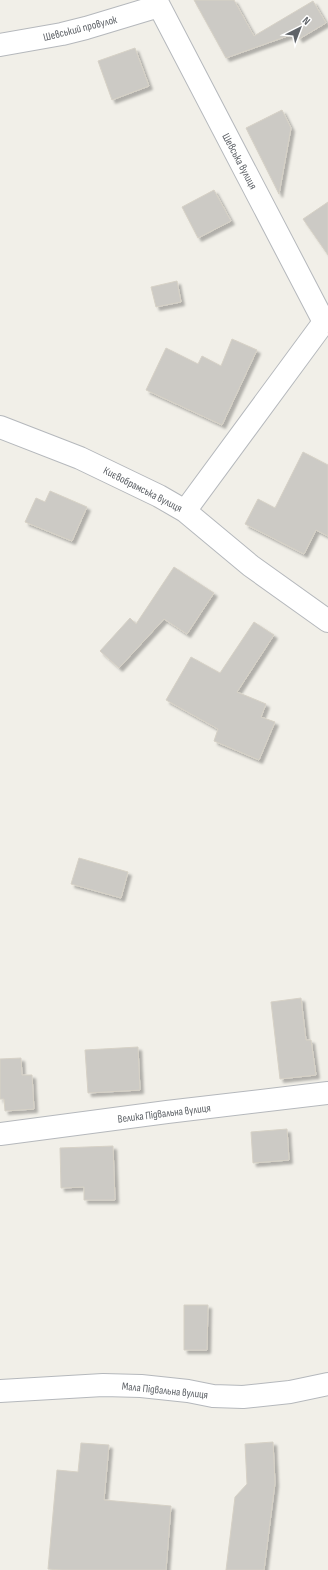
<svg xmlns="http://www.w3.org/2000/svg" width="328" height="1570" font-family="'Sofia Sans Condensed',sans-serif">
<defs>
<filter id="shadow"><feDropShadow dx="3.5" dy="3.5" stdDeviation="1" flood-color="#0004"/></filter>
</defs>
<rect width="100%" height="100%" fill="#f1efe8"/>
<path fill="#cccac5" stroke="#d6d1c6" filter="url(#shadow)" d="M 194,0 L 234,0 L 254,36 L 313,1 L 326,23 L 299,39 L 296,33 L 226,58 Z
M 135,48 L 149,86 L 112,100 L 98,61 Z
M 282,110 L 291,128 L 279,194 L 246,128 Z
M 214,190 L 231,221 L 198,238 L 182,207 Z
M 328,202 L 328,255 L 303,219 Z
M 177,281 L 181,302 L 156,307 L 151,287 Z
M 232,339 L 257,350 L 222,425 L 146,390 L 166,348 L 198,364 L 202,356 L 221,366 Z
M 303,452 L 328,465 L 328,536 L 316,530 L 304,554 L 245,524 L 258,499 L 275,508 Z
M 50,491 L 87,507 L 72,541 L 25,522 L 36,498 L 45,502 Z
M 174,567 L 214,593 L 187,634 L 164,619 L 119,668 L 100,651 L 130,618 L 136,624 Z
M 254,622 L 274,635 L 237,692 L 266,704 L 261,717 L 275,722 L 259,760 L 214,741 L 218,729 L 166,700 L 191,657 L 220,673 Z
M 79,858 L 128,872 L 121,898 L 71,884 Z
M 301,998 L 306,1040 L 311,1040 L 316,1075 L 280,1079 L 271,1002 Z
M 138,1047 L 140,1090 L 88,1093 L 85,1050 Z
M 21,1058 L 22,1075 L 32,1075 L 34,1109 L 5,1111 L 4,1099 L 0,1099 L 0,1059 Z
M 287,1129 L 289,1160 L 253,1163 L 251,1132 Z
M 113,1146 L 115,1200 L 84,1200 L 84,1187 L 61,1188 L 60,1148 Z
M 184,1305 L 208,1305 L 207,1350 L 184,1350 Z
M 273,1442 L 275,1483 L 264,1570 L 226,1570 L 235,1497 L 247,1484 L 245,1444 Z
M 81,1443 L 109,1445 L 104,1500 L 171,1506 L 166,1570 L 62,1570 L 48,1569 L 57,1470 L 78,1472 Z"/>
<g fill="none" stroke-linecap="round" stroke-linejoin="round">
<defs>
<path id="minor" d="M 156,0 L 324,322
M 0,45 L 62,34 L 86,28 L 159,6
M 0,427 L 80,458 L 159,496 L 185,511 L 251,566 L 328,621
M 185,511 L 324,322 L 328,318
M 0,1134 L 167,1112 L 328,1093
M 0,1391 L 103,1385 L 141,1386 L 188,1391 L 213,1396 L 243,1397 L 290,1392 L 328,1384"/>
</defs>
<use href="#minor" stroke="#b5b8bc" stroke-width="24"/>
<use href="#minor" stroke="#fff" stroke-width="22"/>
</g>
<g text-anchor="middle" stroke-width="4" stroke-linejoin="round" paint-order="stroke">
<g font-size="11" fill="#5f6368" stroke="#fff">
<text transform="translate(80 28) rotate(-14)" y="4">Шевський провулок</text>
<text transform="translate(240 161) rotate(62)" y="4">Шевська вулиця</text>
<text transform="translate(143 489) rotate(27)" y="4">Києвобрамська вулиця</text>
<text transform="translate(164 1113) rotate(-7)" y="4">Велика Підвальна вулиця</text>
<text transform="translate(165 1390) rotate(6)" y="4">Мала Підвальна вулиця</text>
</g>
</g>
<g transform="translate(300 28) rotate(42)" stroke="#ffffff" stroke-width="3" paint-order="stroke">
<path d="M0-3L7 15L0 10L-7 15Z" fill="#5f6368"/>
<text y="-6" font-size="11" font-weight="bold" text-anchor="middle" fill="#5f6368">N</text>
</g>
</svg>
